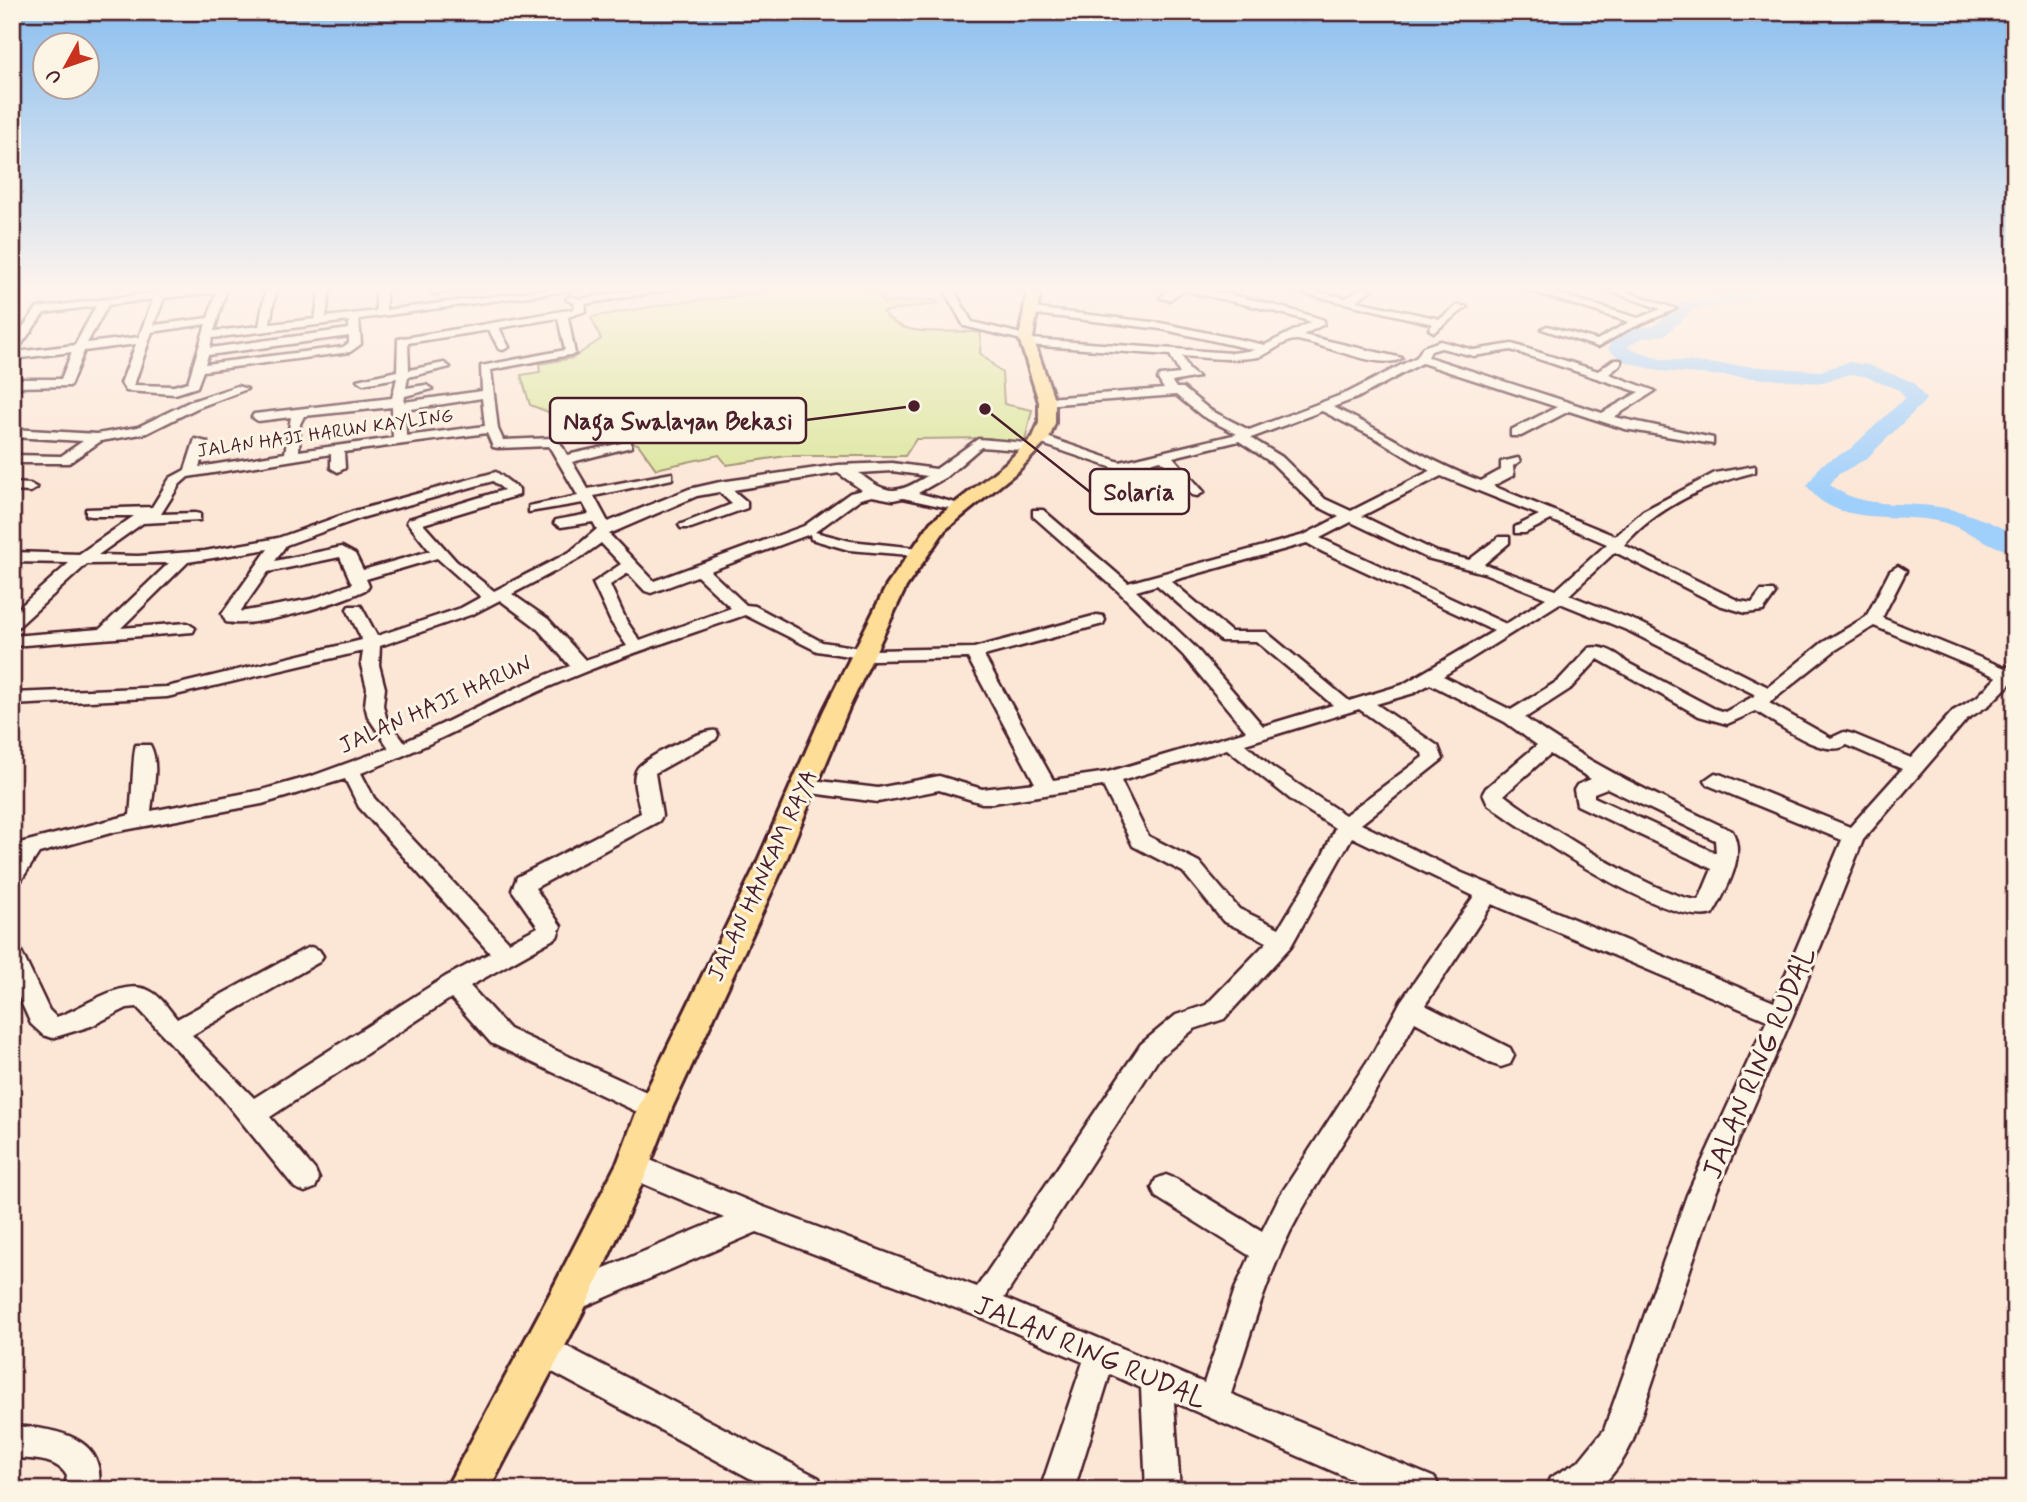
<svg xmlns="http://www.w3.org/2000/svg" width="2027" height="1502" font-family="Mynerve,sans-serif">
<rect width="100%" height="100%" fill="#fce6d6"/>
<filter id="ink" filterUnits="userSpaceOnUse"><feTurbulence type="fractalNoise" baseFrequency=".0143" numOctaves="2"/><feDisplacementMap in="SourceGraphic" scale="14" xChannelSelector="R" yChannelSelector="G"/><feConvolveMatrix kernelMatrix="1 2 1 2 8 2 1 2 1" color-interpolation-filters="sRGB"/></filter>
<g filter="url(#ink)">
<path fill="#dae699" stroke="#928262" stroke-width="2" d="M 774,288 L 863,288 L 880,295 L 883,303 L 935,300 L 938,303 L 882,312 C 907,342 945,327 981,333 L 980,353 L 1002,373 L 1004,404 L 1032,410 L 1024,445 L 989,438 L 916,439 L 905,456 L 786,456 L 727,465 L 719,455 L 656,469 L 638,444 C 612,438 586,442 560,435 L 551,413 L 530,405 L 521,375 L 540,372 L 539,364 L 573,358 L 601,339 L 591,317 L 680,302 L 760,294 Z"/>
<g fill="none" stroke-linecap="round" stroke-linejoin="round">
<path fill="#9fcffb" fill-rule="evenodd" d="M 1743,288 L 1759,288 L 1758,295 L 1750,300 L 1693,310 L 1665,335 L 1642,338 L 1627,347 L 1660,359 L 1717,364 L 1820,371 L 1849,362 L 1868,365 L 1913,382 L 1926,399 L 1923,403 L 1866,459 L 1837,475 L 1830,485 C 1860,508 1896,502 1931,506 C 1960,509 1990,521 2015,535 L 2015,553 C 1992,548 1969,530 1945,523 C 1902,510 1837,530 1807,486 L 1821,465 L 1850,449 L 1905,398 L 1899,390 L 1864,376 L 1850,374 L 1821,383 L 1659,371 L 1623,361 L 1608,349 L 1614,337 L 1632,329 L 1654,326 L 1682,302 L 1742,291 Z"/>
<defs>
<path id="minor" d="M 15,288 L 26,288 L 12,299 Z
M 192,288 L 227,288 L 214,331 L 259,326 L 266,288 L 276,288 L 270,324 L 315,319 L 320,288 L 330,288 L 326,317 L 376,311 L 376,288 L 386,288 L 386,310 L 556,288 L 580,289 L 359,319 L 361,344 L 350,352 L 203,371 L 197,387 L 175,394 L 126,391 L 121,383 L 136,344 L 84,351 L 70,386 L 12,387 L 12,379 L 61,379 L 72,352 L 12,359 L 12,342 L 37,308 ZM 216,292 L 208,318 L 154,325 L 164,298 ZM 153,299 L 139,337 L 87,343 L 108,305 ZM 96,306 L 75,345 L 16,352 L 44,313 ZM 349,321 L 349,329 L 210,348 L 212,338 ZM 206,324 L 188,382 L 174,386 L 134,385 L 152,332 ZM 349,336 L 349,343 L 343,347 L 205,364 L 208,355 Z
M 433,288 L 463,288 L 435,294 L 430,291 Z
M 651,288 L 679,288 L 585,304 L 586,311 L 568,317 L 575,354 L 491,370 L 498,429 L 503,440 L 553,438 L 558,439 L 567,455 L 631,441 L 631,447 L 572,462 L 588,489 L 672,473 L 672,479 L 594,496 L 608,522 L 689,489 L 720,482 L 838,465 L 892,463 L 936,469 L 978,439 L 1038,444 L 1040,447 L 1033,451 L 981,447 L 946,477 L 918,493 L 963,505 L 963,511 L 903,498 L 893,500 L 872,496 L 860,499 L 815,532 L 850,541 L 917,548 L 925,553 L 922,556 L 849,550 L 811,539 L 810,534 L 710,571 L 746,605 L 755,606 L 822,642 L 873,650 L 974,648 L 1097,615 L 1103,616 L 1105,620 L 1103,624 L 984,656 L 1053,780 L 1108,772 L 1246,731 L 1183,655 L 1119,592 L 1033,516 L 1033,510 L 1043,510 L 1128,583 L 1304,535 L 1339,517 L 1315,505 L 1272,463 L 1239,441 L 1173,457 L 1204,492 L 1197,496 L 1192,495 L 1161,460 L 1119,470 L 1036,442 L 1036,436 L 1041,435 L 1120,462 L 1237,434 L 1202,416 L 1176,395 L 1043,405 L 1041,402 L 1047,398 L 1164,389 L 1158,379 L 1160,376 L 1180,374 L 1170,355 L 1027,345 L 1022,340 L 964,326 L 945,292 L 947,288 L 957,288 L 955,292 L 972,322 L 1030,336 L 1031,339 L 1232,353 L 1255,350 L 1161,329 L 1026,313 L 1026,309 L 1030,308 L 1161,323 L 1265,345 L 1311,322 C 1269,308 1226,301 1183,290 L 1169,300 L 1160,298 C 1163,295 1168,290 1173,288 C 1197,282 1297,311 1324,320 L 1324,324 L 1303,335 L 1402,358 C 1383,372 1321,343 1297,340 C 1284,339 1271,354 1258,357 C 1233,361 1208,358 1182,356 L 1189,370 L 1198,377 L 1172,382 L 1176,388 L 1183,388 L 1210,410 L 1249,430 L 1349,392 L 1417,357 L 1423,347 L 1440,341 L 1474,350 L 1512,344 L 1598,371 L 1613,360 L 1621,360 L 1621,364 L 1609,374 L 1655,391 L 1614,417 L 1713,438 L 1713,444 L 1625,429 L 1569,411 L 1521,436 L 1511,436 L 1511,430 L 1557,407 L 1422,363 L 1357,398 L 1333,407 C 1383,431 1429,462 1481,481 L 1501,470 L 1501,462 L 1518,458 L 1520,461 L 1513,466 L 1514,475 L 1493,486 L 1615,536 L 1643,511 L 1715,473 L 1755,466 L 1755,472 C 1708,483 1656,508 1624,545 L 1739,601 L 1752,603 L 1761,591 L 1773,591 L 1775,594 L 1763,611 L 1746,613 L 1719,605 L 1615,552 L 1569,595 L 1641,623 L 1768,687 L 1822,643 L 1866,617 L 1890,571 L 1898,566 L 1906,571 L 1882,618 L 2005,668 L 2015,663 L 2015,679 L 1989,705 L 1967,719 L 1863,840 L 1793,1015 L 1715,1195 L 1633,1440 C 1626,1457 1611,1480 1595,1490 L 1545,1490 L 1550,1478 L 1578,1462 L 1604,1430 L 1687,1195 L 1767,1020 L 1492,904 L 1425,1005 L 1510,1048 L 1514,1056 L 1510,1064 L 1501,1067 L 1492,1064 L 1415,1022 C 1380,1089 1336,1149 1299,1215 C 1268,1271 1251,1333 1231,1394 L 1435,1478 L 1440,1490 L 1376,1490 L 1174,1402 L 1180,1490 L 1146,1490 L 1141,1388 L 1110,1374 L 1074,1490 L 1040,1490 L 1083,1362 L 979,1317 L 757,1232 L 570,1313 L 559,1309 L 555,1298 L 559,1287 L 724,1218 L 623,1175 L 619,1166 L 623,1157 L 633,1153 L 761,1206 L 977,1287 L 1141,1044 L 1176,1015 L 1206,1005 L 1267,942 L 1223,921 L 1183,872 L 1133,846 L 1103,786 L 993,803 L 982,803 L 939,790 L 878,802 L 796,791 L 793,786 L 803,779 L 878,788 L 939,776 L 982,789 L 1035,783 L 968,658 L 873,660 L 817,651 L 745,615 C 685,636 623,655 565,680 C 496,709 432,746 361,773 L 374,798 L 509,942 L 538,927 L 512,890 L 517,877 L 641,813 C 639,801 630,781 637,769 C 643,758 705,728 716,731 L 718,735 L 716,739 L 655,773 L 662,816 L 659,821 L 535,888 L 561,926 L 557,937 L 470,986 L 509,1029 L 664,1100 L 668,1108 L 664,1116 L 655,1120 L 646,1116 L 491,1043 L 451,998 L 270,1117 L 315,1170 L 319,1179 L 315,1188 L 305,1192 L 295,1188 L 223,1099 L 137,1007 L 127,1008 L 91,1026 L 52,1038 L 43,1035 L 31,1024 L 12,982 L 12,946 L 20,949 L 49,1010 L 56,1017 C 83,1009 123,976 150,991 C 161,996 169,1010 177,1019 L 303,950 L 311,947 L 319,950 L 323,956 L 319,962 L 192,1035 L 254,1098 L 445,977 L 490,953 L 359,807 L 345,779 L 262,804 L 114,832 L 39,853 L 20,882 L 12,884 L 12,845 L 130,815 C 132,803 133,750 136,745 L 150,745 C 160,763 153,791 151,811 L 262,790 L 312,776 L 389,748 L 368,717 L 365,705 L 367,688 L 361,665 L 363,651 L 167,697 L 12,705 L 12,693 L 167,687 L 362,640 L 347,609 L 349,606 L 361,606 L 377,636 L 461,608 L 481,597 L 437,558 L 366,579 L 369,586 L 367,589 C 339,603 255,629 226,622 L 222,614 L 268,549 L 188,562 L 121,628 L 187,623 L 195,628 L 193,632 L 12,646 L 12,636 L 100,629 L 169,563 L 87,564 L 18,627 L 12,628 L 12,614 L 69,563 L 12,562 L 12,552 L 79,554 L 134,516 L 91,516 L 86,515 L 86,509 L 152,507 L 170,478 L 185,470 L 195,439 L 207,442 L 199,467 L 285,453 L 291,417 L 258,421 L 252,417 L 254,414 L 392,398 L 397,378 L 363,384 L 357,380 L 397,371 L 398,339 L 574,309 L 575,304 L 566,299 L 571,296 L 580,299 ZM 558,318 L 565,350 L 481,366 L 482,391 L 404,402 L 405,396 L 432,389 L 426,385 L 406,388 L 408,377 L 450,367 L 444,363 L 409,370 L 408,343 L 489,330 L 499,349 L 503,350 L 509,347 L 499,328 ZM 1441,348 L 1474,356 L 1511,350 L 1639,392 L 1602,413 L 1428,357 L 1431,351 ZM 482,398 L 485,426 L 406,436 L 405,410 ZM 392,407 L 393,438 L 299,451 L 300,424 L 304,416 ZM 1322,411 L 1379,440 L 1430,471 L 1351,511 L 1325,499 L 1282,457 L 1251,438 ZM 487,433 L 493,447 L 498,448 L 549,446 L 578,496 L 529,506 L 529,512 L 583,503 L 589,514 L 556,520 L 554,523 L 561,527 L 593,522 L 597,529 L 570,552 L 494,591 L 456,561 L 423,524 L 519,495 L 519,489 L 496,472 L 351,512 L 278,538 L 205,551 L 138,556 L 98,555 L 143,523 L 200,520 L 200,514 L 195,513 L 161,514 L 180,484 L 188,477 L 331,454 L 331,468 L 338,472 L 345,468 L 344,452 ZM 892,471 L 927,476 C 896,495 887,495 859,473 ZM 838,473 L 862,490 L 850,493 L 804,526 L 654,581 L 609,534 L 697,496 L 719,492 L 732,504 L 679,525 L 681,528 L 691,528 L 747,508 L 747,502 L 733,490 ZM 1441,476 L 1539,515 L 1515,527 L 1515,533 L 1525,533 L 1551,520 L 1607,544 L 1556,590 L 1484,564 L 1509,543 L 1509,537 L 1499,537 L 1469,560 L 1437,552 L 1362,516 ZM 493,481 L 504,490 L 409,519 L 407,522 L 430,551 L 363,570 L 355,554 L 342,547 L 275,561 L 286,545 L 361,518 ZM 1351,522 L 1427,558 L 1484,573 L 1546,598 L 1506,624 L 1320,538 ZM 601,543 L 621,564 L 593,583 L 611,622 L 627,646 L 585,660 L 548,619 L 512,594 L 580,558 ZM 1307,543 L 1323,552 L 1494,631 L 1402,685 L 1349,701 L 1266,632 L 1231,632 L 1171,581 ZM 340,557 L 352,584 L 312,599 L 240,612 L 268,572 ZM 628,573 L 645,591 L 651,593 L 697,576 L 731,608 L 640,641 L 627,622 L 610,585 ZM 1157,585 L 1221,641 L 1256,641 L 1333,705 L 1263,726 L 1195,647 L 1136,591 ZM 500,600 L 536,627 L 570,666 C 513,686 460,717 404,742 L 386,717 L 383,705 L 385,688 L 379,665 L 380,646 L 473,614 ZM 1560,603 L 1629,631 L 1756,695 L 1725,712 L 1713,708 L 1626,662 C 1618,653 1602,645 1589,648 L 1558,681 L 1511,710 L 1443,676 ZM 1874,626 L 1997,677 L 1977,697 L 1953,711 L 1911,758 L 1853,734 L 1844,732 L 1831,738 L 1769,703 L 1834,651 ZM 1598,659 L 1699,716 L 1727,724 L 1756,711 C 1778,724 1824,760 1847,745 L 1902,769 L 1850,827 L 1722,775 L 1715,773 L 1705,780 L 1708,785 L 1842,840 L 1774,1002 L 1462,873 L 1361,824 L 1443,759 L 1438,746 L 1376,704 L 1414,693 L 1430,684 L 1505,722 L 1537,745 L 1486,788 L 1483,793 L 1488,804 C 1528,833 1667,928 1713,914 C 1725,892 1747,856 1732,831 C 1658,796 1591,766 1525,718 L 1570,689 ZM 1359,709 L 1422,753 L 1423,757 L 1345,815 L 1273,768 L 1245,744 ZM 1227,749 L 1294,802 L 1335,828 L 1322,857 L 1279,928 L 1239,909 L 1199,862 L 1148,836 L 1121,781 ZM 1550,754 L 1591,779 L 1577,785 L 1574,790 L 1577,805 L 1712,869 L 1699,900 C 1658,898 1540,822 1504,795 ZM 1607,788 L 1715,840 L 1716,853 L 1594,797 L 1594,793 ZM 1352,837 L 1474,896 L 1401,1001 L 1374,1051 L 1279,1197 L 1262,1231 L 1176,1179 L 1166,1175 L 1156,1179 L 1152,1188 L 1156,1197 L 1250,1256 L 1235,1289 L 1204,1383 L 1004,1298 L 1159,1058 L 1194,1029 L 1224,1019 L 1291,946 Z
M 1301,288 L 1346,298 L 1361,288 L 1373,288 L 1356,301 L 1440,319 L 1458,305 L 1467,307 L 1434,332 L 1429,329 L 1433,324 L 1294,291 Z
M 1521,288 L 1538,288 L 1638,318 L 1661,309 L 1601,288 L 1617,288 L 1676,309 L 1627,330 L 1598,347 L 1542,329 L 1547,326 L 1597,340 L 1629,322 Z
M 237,386 L 247,389 L 197,408 L 147,433 L 101,441 L 69,463 L 12,463 L 12,455 L 61,456 L 83,441 L 12,437 L 12,429 L 97,434 L 138,427 L 189,402 Z
M 12,483 L 30,484 L 37,488 L 30,492 L 12,491 Z
M 541,1333 L 819,1478 L 824,1490 L 772,1490 L 530,1360 L 525,1349 L 530,1338 Z
M 12,1426 C 53,1428 109,1436 98,1490 L 64,1490 L 67,1476 C 57,1458 31,1459 12,1458 Z"/>
<path id="major" d="M 1028,288 L 1041,288 L 1033,338 L 1055,402 L 1055,423 L 1049,439 L 1018,471 L 945,530 L 906,587 L 848,710 L 784,865 L 672,1108 L 645,1177 L 583,1312 L 489,1490 L 445,1490 L 555,1284 L 618,1161 L 638,1108 L 756,865 L 824,710 L 886,587 L 931,522 L 1006,463 L 1033,437 L 1039,423 L 1039,402 L 1019,338 Z"/>
</defs>
<use href="#minor" stroke="#4a1f2b" stroke-width="5"/>
<use href="#major" stroke="#4a1f2b" stroke-width="6"/>
<use href="#minor" fill="#fcf5e5" fill-rule="evenodd"/>
<use href="#major" fill="#fedd96" fill-rule="evenodd"/>
</g>
</g>
<linearGradient id="sky" x2="0" y2="1"><stop stop-color="#8bbff0"/><stop offset="0.58" stop-color="#fef4ed"/><stop offset="1" stop-color="#fef4ed" stop-opacity="0"/></linearGradient>
<rect width="2027" height="499" fill="url(#sky)"/>
<g text-anchor="middle" stroke-width="6" stroke-linejoin="round" paint-order="stroke">
<g font-size="19" fill="#4a1f2b" stroke="#fcf5e5">
<text transform="translate(325 432) rotate(-8)" y="7">JALAN HAJI HARUN KAYLING</text>
</g>
<g font-size="23" fill="#4a1f2b" stroke="#fcf5e5">
<text transform="translate(435 704) rotate(-24)" y="8">JALAN HAJI HARUN</text>
<text transform="translate(762 875) rotate(-65)" y="8">JALAN HANKAM RAYA</text>
</g>
<g font-size="28" fill="#4a1f2b" stroke="#fcf5e5">
<text transform="translate(1758 1062) rotate(-67)" y="10">JALAN RING RUDAL</text>
<text transform="translate(1091 1351) rotate(23)" y="10">JALAN RING RUDAL</text>
</g>
</g>
<path fill="none" stroke="#4a1f2b" stroke-width="2.5" d="M914 406L806 420M985 409L1090 492"/>
<g fill="#4a1f2b" stroke="#fcf5e5" stroke-width="2.5">
<circle cx="914" cy="406" r="7"/>
<circle cx="985" cy="409" r="7"/>
</g>
<g fill="#fcf5e5" stroke="#4a1f2b" stroke-width="2.5">
<rect x="550" y="398" width="256" height="45" rx="7"/>
<rect x="1090" y="469" width="99" height="45" rx="7"/>
</g>
<g font-size="24" text-anchor="middle" font-weight="bold" fill="#4a1f2b">
<text x="678" y="429">Naga Swalayan Bekasi</text>
<text x="1139" y="500">Solaria</text>
</g>
<rect width="2027" height="1502" fill="none" stroke="#fcf5e5" stroke-width="42"/>
<rect x="21" y="21" width="1985" height="1460" fill="none" stroke="#4a1f2b" stroke-width="2.5" filter="url(#ink)"/>
<g transform="translate(66 66) rotate(230)"><circle r="33" fill="#fcf5e5" stroke="#b59f9b" stroke-width="2"/>
<path d="M0-5L12 26L0 18L-12 26Z" fill="#c8321e"/>
<text y="-10" font-size="19" font-weight="bold" text-anchor="middle" fill="#4a1f2b">U</text>
</g>
</svg>
